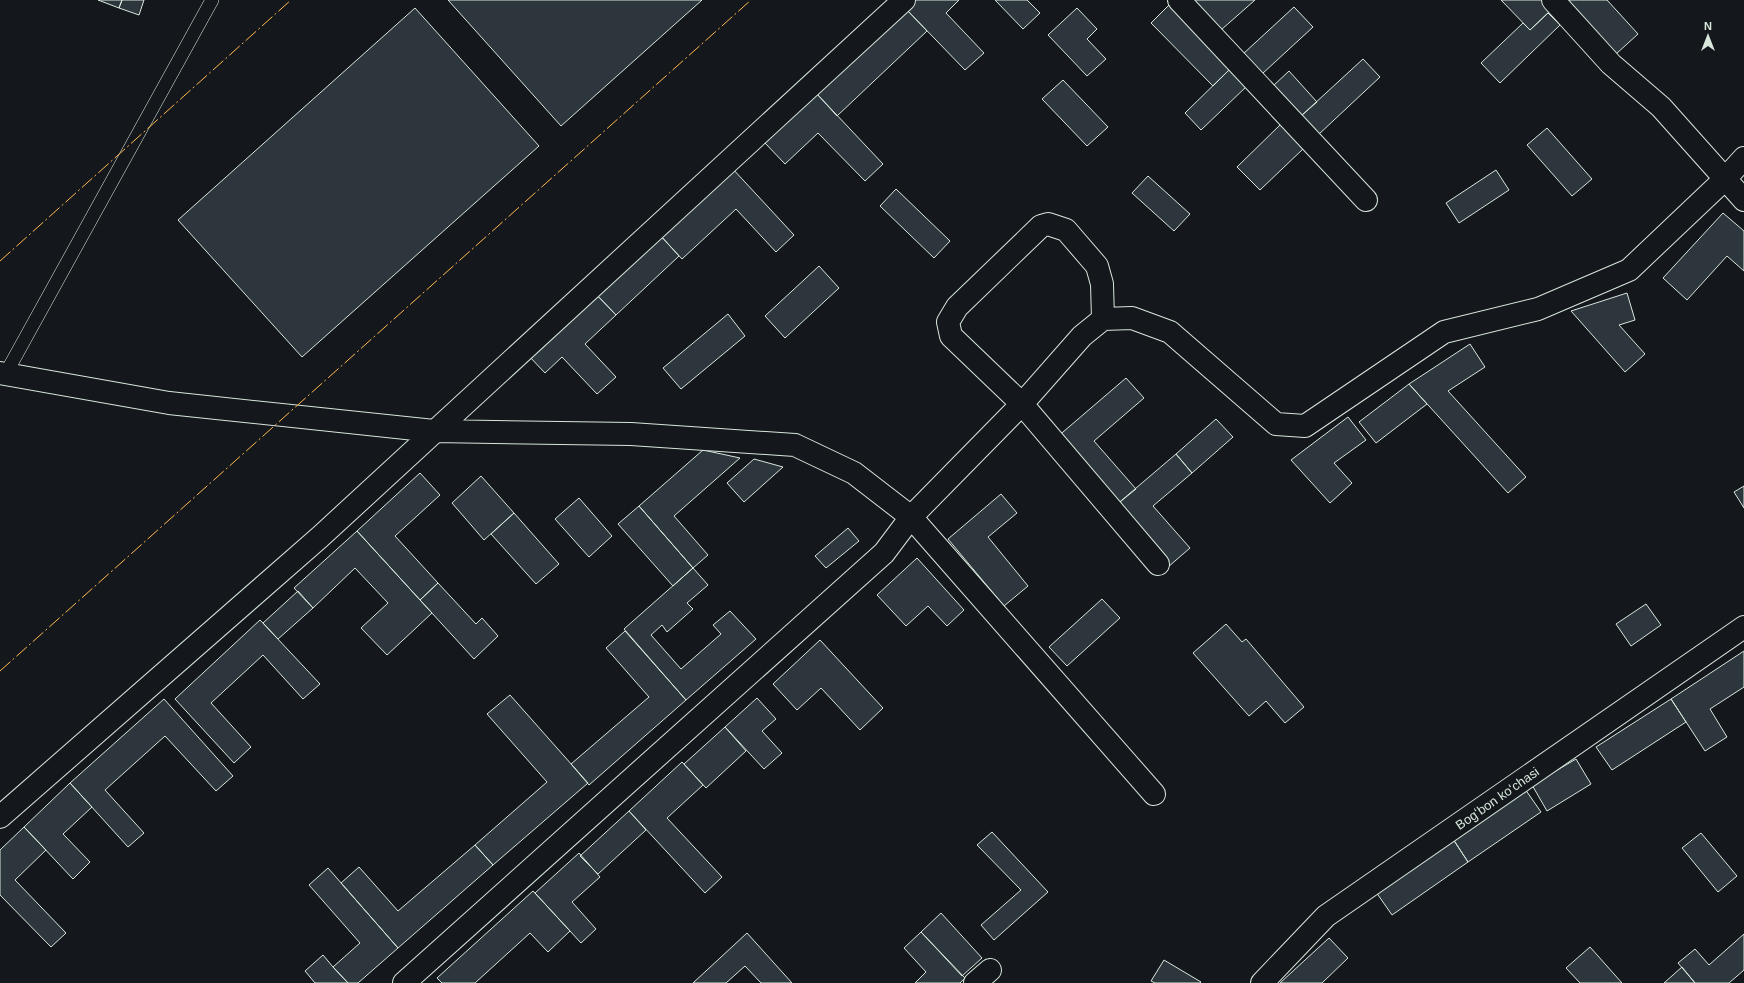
<svg xmlns="http://www.w3.org/2000/svg" width="1744" height="983" font-family="Helvetica,sans-serif">
<rect width="100%" height="100%" fill="#14181c"/>
<path fill="#2c363c" stroke="#d8e6dc" d="M 98,0 L 122,0 L 119,8 Z
M 122,0 L 144,0 L 139,15 L 119,8 Z
M 448,0 L 702,0 L 561,126 Z
M 916,0 L 959,0 L 946,13 L 984,53 L 965,70 L 906,9 Z
M 995,0 L 1027,0 L 1040,13 L 1023,29 Z
M 1193,0 L 1255,0 L 1221,30 Z
M 1501,0 L 1541,0 L 1551,10 L 1530,30 Z
M 1566,0 L 1607,0 L 1638,34 L 1616,54 Z
M 1171,3 L 1230,69 L 1213,86 L 1151,23 Z
M 1294,7 L 1313,27 L 1262,74 L 1243,54 Z
M 415,8 L 539,146 L 302,357 L 178,220 Z
M 1077,8 L 1097,29 L 1087,39 L 1106,59 L 1087,76 L 1048,35 Z
M 906,9 L 927,31 L 837,116 L 817,94 Z
M 1548,13 L 1560,25 L 1500,83 L 1481,63 L 1523,23 L 1530,30 Z
M 1363,59 L 1380,77 L 1318,135 L 1301,116 Z
M 1230,69 L 1247,86 L 1201,130 L 1185,113 Z
M 1289,71 L 1317,102 L 1301,116 L 1273,86 Z
M 1063,80 L 1108,127 L 1087,146 L 1042,99 Z
M 817,94 L 883,164 L 865,181 L 818,133 L 785,164 L 765,143 Z
M 1281,124 L 1304,148 L 1260,190 L 1237,167 Z
M 1547,128 L 1592,179 L 1572,196 L 1527,145 Z
M 731,167 L 794,235 L 776,252 L 736,209 L 682,259 L 659,234 Z
M 1496,170 L 1509,190 L 1459,223 L 1446,203 Z
M 1148,176 L 1190,214 L 1174,231 L 1132,193 Z
M 896,189 L 950,241 L 934,258 L 880,206 Z
M 1723,213 L 1744,231 L 1744,271 L 1727,256 L 1687,300 L 1663,278 Z
M 659,234 L 679,256 L 616,315 L 595,293 Z
M 819,266 L 839,288 L 785,338 L 765,316 Z
M 595,293 L 616,315 L 585,344 L 616,377 L 597,394 L 562,357 L 545,373 L 528,355 Z
M 1627,293 L 1635,320 L 1619,325 L 1645,354 L 1625,372 L 1571,311 Z
M 728,314 L 745,336 L 681,389 L 663,368 Z
M 1470,344 L 1485,367 L 1448,391 L 1526,477 L 1508,493 L 1409,384 Z
M 1126,378 L 1144,398 L 1094,441 L 1136,489 L 1115,506 L 1056,438 Z
M 1409,384 L 1427,404 L 1376,443 L 1359,422 Z
M 1348,417 L 1366,440 L 1334,463 L 1352,483 L 1330,503 L 1291,460 Z
M 1216,419 L 1233,437 L 1192,473 L 1176,454 Z
M 703,450 L 740,458 L 674,516 L 708,555 L 693,568 L 639,506 Z
M 1176,454 L 1192,473 L 1153,506 L 1190,548 L 1168,567 L 1115,506 Z
M 754,459 L 783,467 L 744,502 L 727,483 Z
M 420,473 L 440,495 L 395,536 L 438,583 L 420,600 L 357,531 Z
M 481,476 L 514,513 L 484,540 L 452,503 Z
M 1744,486 L 1744,508 L 1734,492 Z
M 1001,494 L 1017,513 L 988,537 L 1028,586 L 1004,606 L 948,539 Z
M 579,498 L 612,536 L 589,557 L 555,519 Z
M 639,506 L 693,568 L 673,586 L 618,524 Z
M 514,513 L 559,564 L 536,584 L 491,534 Z
M 848,528 L 859,541 L 826,568 L 815,556 Z
M 357,531 L 432,613 L 387,655 L 361,628 L 388,603 L 355,568 L 313,608 L 294,588 Z
M 917,558 L 964,610 L 947,626 L 928,606 L 906,626 L 877,595 Z
M 693,568 L 708,585 L 687,603 L 693,609 L 667,632 L 662,625 L 651,635 L 681,669 L 721,634 L 713,625 L 730,611 L 756,639 L 686,700 L 624,629 Z
M 438,583 L 476,624 L 482,618 L 498,636 L 474,659 L 420,600 Z
M 298,591 L 313,608 L 278,639 L 263,623 Z
M 1102,599 L 1120,618 L 1067,666 L 1049,647 Z
M 1646,604 L 1661,625 L 1631,646 L 1616,624 Z
M 260,620 L 320,684 L 303,699 L 263,655 L 211,703 L 251,747 L 234,763 L 175,699 Z
M 1226,624 L 1242,642 L 1246,639 L 1304,707 L 1285,723 L 1266,701 L 1249,716 L 1193,653 Z
M 625,631 L 686,700 L 589,785 L 571,764 L 649,697 L 606,648 Z
M 820,640 L 883,708 L 860,730 L 821,688 L 797,710 L 773,684 Z
M 1744,651 L 1744,687 L 1710,709 L 1727,737 L 1705,751 L 1671,699 Z
M 510,695 L 588,783 L 493,865 L 475,845 L 547,782 L 487,714 Z
M 757,698 L 776,719 L 762,731 L 782,753 L 764,769 L 725,727 Z
M 164,699 L 233,776 L 216,791 L 165,736 L 105,790 L 144,833 L 128,847 L 70,783 Z
M 1671,699 L 1686,722 L 1612,770 L 1596,747 Z
M 725,727 L 746,751 L 706,788 L 684,764 Z
M 1576,759 L 1591,784 L 1547,811 L 1532,785 Z
M 682,762 L 703,785 L 667,818 L 722,877 L 705,893 L 629,811 Z
M 70,783 L 92,807 L 63,834 L 90,862 L 73,879 L 24,827 Z
M 1525,789 L 1541,812 L 1468,862 L 1453,839 Z
M 629,811 L 646,830 L 598,874 L 580,856 Z
M 24,827 L 46,850 L 15,880 L 66,933 L 51,947 L 0,895 L 0,850 Z
M 992,832 L 1048,892 L 994,940 L 981,925 L 1021,890 L 977,845 Z
M 1701,833 L 1737,876 L 1718,892 L 1682,848 Z
M 1453,839 L 1468,862 L 1392,915 L 1376,892 Z
M 475,845 L 493,865 L 398,948 L 341,883 L 359,867 L 398,911 Z
M 579,853 L 600,877 L 572,902 L 596,929 L 581,943 L 535,893 Z
M 328,868 L 398,948 L 358,983 L 348,983 L 333,967 L 360,943 L 309,885 Z
M 533,891 L 570,931 L 548,952 L 530,933 L 475,983 L 442,983 L 437,978 Z
M 941,913 L 982,958 L 962,976 L 921,932 Z
M 921,932 L 965,978 L 960,983 L 915,983 L 926,972 L 904,948 Z
M 747,933 L 792,983 L 761,983 L 745,966 L 726,983 L 693,983 Z
M 1744,934 L 1744,970 L 1729,983 L 1695,983 L 1678,963 L 1695,949 L 1709,965 Z
M 1329,938 L 1348,958 L 1322,983 L 1280,983 Z
M 1590,947 L 1622,983 L 1580,983 L 1566,968 Z
M 323,955 L 333,967 L 348,983 L 315,983 L 305,971 Z
M 1164,960 L 1201,982 L 1200,983 L 1155,983 L 1151,981 Z
M 1682,967 L 1695,983 L 1664,983 Z"/>
<g fill="none" stroke-linecap="round" stroke-linejoin="round">
<defs>
<path id="service" d="M 5,375 L 212,0"/>
<path id="minor" d="M 1179,0 L 1366,200
M 1553,0 L 1611,64 L 1661,107 L 1744,200
M 1103,319 L 1102,284 L 1097,266 L 1066,230 L 1048,224 L 1041,226 L 957,307 L 948,322 L 951,336 L 1022,404 L 1158,564
M 0,373 L 169,403 L 434,431 L 631,434 L 795,445 L 854,473 L 911,517 L 884,553 L 404,983
M 1154,794 L 911,517 L 1022,404 L 1082,336 L 1103,319 L 1132,318 L 1170,332 L 1276,424 L 1305,426 L 1444,332 L 1538,309 L 1629,270 L 1725,179 L 1744,158
M 0,817 L 320,537 L 904,0
M 975,983 L 990,970"/>
<path id="tertiary" d="M 1262,983 L 1326,916 L 1744,627"/>
</defs>
<use href="#service" stroke="#d8e6dc" stroke-width="14"/>
<use href="#minor" stroke="#d8e6dc" stroke-width="24"/>
<use href="#tertiary" stroke="#d8e6dc" stroke-width="24"/>
<use href="#service" stroke="#14181c" stroke-width="13"/>
<use href="#minor" stroke="#14181c" stroke-width="22"/>
<use href="#tertiary" stroke="#14181c" stroke-width="22"/>
<path stroke="#ffb74d" stroke-width="1" stroke-dasharray="14 3 2 3" stroke-linecap="butt" d="M 0,261 L 291,0
M 0,671 L 751,0"/>
</g>
<g text-anchor="middle" stroke-width="3" stroke-linejoin="round" paint-order="stroke">
<g font-size="13" fill="#d8e6dc" stroke="#14181c">
<text transform="translate(1497 798) rotate(-35)" y="5">Bogʻbon koʻchasi</text>
</g>
</g>
<g transform="translate(1708 36)" stroke="#14181c" stroke-width="3" paint-order="stroke">
<path d="M0-3L7 15L0 10L-7 15Z" fill="#d8e6dc"/>
<text y="-6" font-size="11" font-weight="bold" text-anchor="middle" fill="#d8e6dc">N</text>
</g>
</svg>
